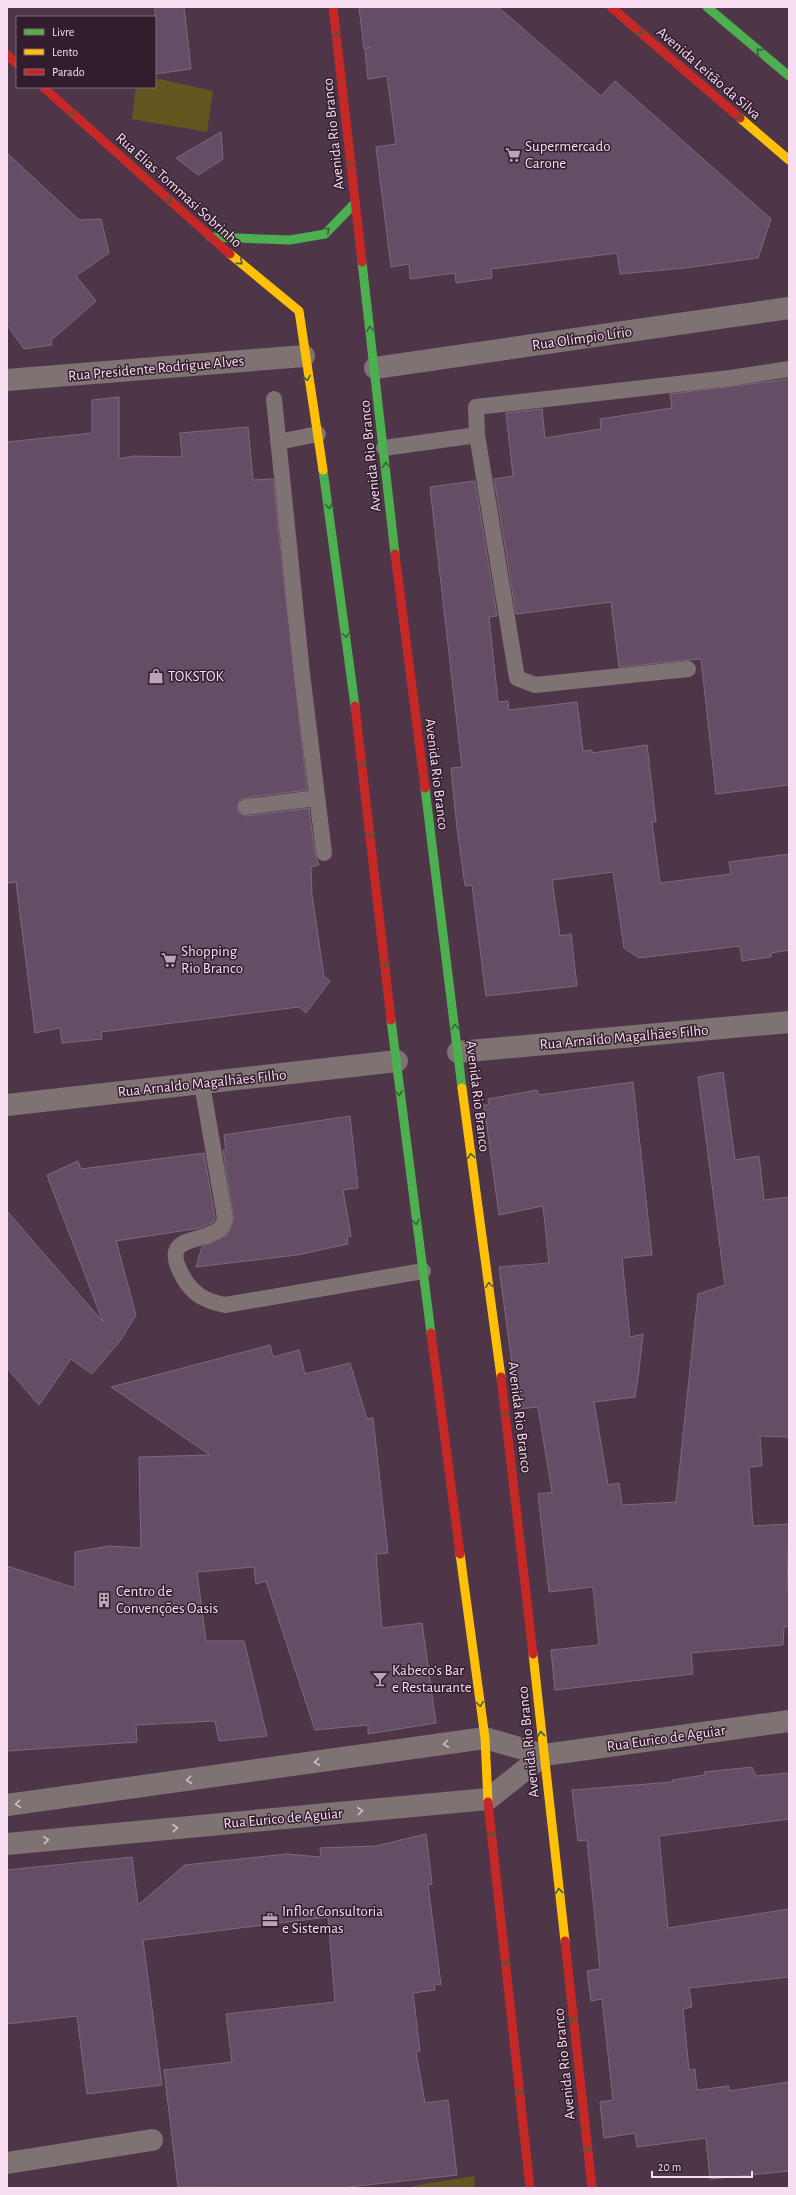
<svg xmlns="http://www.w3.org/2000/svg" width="796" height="2195" font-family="'Alegreya Sans',sans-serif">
<rect width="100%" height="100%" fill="#4e3648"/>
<path fill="#64561e" d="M 155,78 L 213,91 L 207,132 L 132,119 L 136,87 L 155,87 Z
M 474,2176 L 475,2188 L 413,2188 L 413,2186 Z"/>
<path fill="#654d65" stroke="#7c6a7b" d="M 155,7 L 184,7 L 191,69 L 155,74 Z
M 359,7 L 498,7 L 601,96 L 615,81 L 771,219 L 758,258 L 685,268 L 620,274 L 617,253 L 491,269 L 492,278 L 456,283 L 455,273 L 410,279 L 409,264 L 391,267 L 376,147 L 396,144 L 387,76 L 368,79 L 365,51 L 371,47 L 364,49 Z
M 221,132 L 223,159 L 198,175 L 176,158 Z
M 7,153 L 79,220 L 101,219 L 109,253 L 76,276 L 96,301 L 54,338 L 51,338 L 52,345 L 24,349 L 7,325 Z
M 789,379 L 789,785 L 716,794 L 701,659 L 619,667 L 611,602 L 516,614 L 494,479 L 513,476 L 506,413 L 542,409 L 545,438 L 601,429 L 600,419 L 672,408 L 670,394 Z
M 119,397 L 119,459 L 133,456 L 182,457 L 180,433 L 248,427 L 253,480 L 273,479 L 307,790 L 245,798 L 240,800 L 237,808 L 239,813 L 247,816 L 309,808 L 315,854 L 319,865 L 311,867 L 312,895 L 324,976 L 330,981 L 306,1013 L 299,1007 L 101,1032 L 102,1039 L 62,1043 L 60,1028 L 35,1033 L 16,882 L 7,883 L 7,442 L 92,433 L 92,400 Z
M 475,481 L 497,616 L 489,617 L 498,702 L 508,701 L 509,710 L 577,702 L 583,751 L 592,750 L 592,753 L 647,745 L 656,822 L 652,822 L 660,883 L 731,874 L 729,862 L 789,854 L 789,950 L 771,953 L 771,957 L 742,961 L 740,946 L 639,958 L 624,948 L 613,872 L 552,880 L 560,936 L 571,934 L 577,986 L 486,996 L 472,885 L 465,886 L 457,828 L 451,768 L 462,767 L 430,487 Z
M 723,1072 L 735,1160 L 759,1156 L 764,1200 L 789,1197 L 789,1437 L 760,1436 L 762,1466 L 749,1467 L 753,1526 L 789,1524 L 787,1590 L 789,1589 L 789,1626 L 784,1627 L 783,1645 L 691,1653 L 693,1674 L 555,1690 L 551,1650 L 599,1645 L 593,1587 L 549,1592 L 538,1494 L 552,1492 L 538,1407 L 518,1409 L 499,1267 L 549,1263 L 543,1206 L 499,1215 L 484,1105 L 489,1105 L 488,1099 L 537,1090 L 539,1095 L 633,1082 L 652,1255 L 622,1258 L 630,1337 L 643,1334 L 639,1370 L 635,1397 L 594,1402 L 608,1485 L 619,1483 L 622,1505 L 676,1502 L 698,1294 L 725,1285 L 698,1077 Z
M 350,1116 L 358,1188 L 343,1190 L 351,1236 L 347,1237 L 348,1244 L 297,1255 L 196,1267 L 202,1247 L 227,1235 L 234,1220 L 223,1150 L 226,1150 L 224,1135 Z
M 204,1153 L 215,1218 L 214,1222 L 200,1228 L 116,1241 L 136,1315 L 120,1341 L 92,1374 L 71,1359 L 39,1405 L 7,1368 L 7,1211 L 103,1322 L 47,1175 L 78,1161 L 81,1169 Z
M 270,1345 L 273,1357 L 299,1350 L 305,1374 L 350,1363 L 367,1419 L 373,1418 L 388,1553 L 376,1554 L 382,1628 L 422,1623 L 436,1723 L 368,1734 L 368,1725 L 315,1730 L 266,1581 L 256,1584 L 254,1567 L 197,1572 L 206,1641 L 244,1641 L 267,1736 L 219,1741 L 215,1721 L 136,1725 L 137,1742 L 7,1751 L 7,1566 L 75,1588 L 75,1552 L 109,1546 L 141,1548 L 139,1457 L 210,1455 L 111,1387 Z
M 752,1767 L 756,1776 L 789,1773 L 789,1819 L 659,1836 L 668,1928 L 789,1909 L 789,1977 L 689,1988 L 692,2007 L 683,2009 L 689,2070 L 695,2069 L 697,2090 L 729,2086 L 729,2091 L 789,2082 L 789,2171 L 710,2179 L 706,2138 L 637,2147 L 635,2133 L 604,2138 L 600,2102 L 613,2100 L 602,1999 L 591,2001 L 587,1971 L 600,1969 L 587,1840 L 578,1841 L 572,1790 L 673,1782 L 672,1780 L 705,1775 L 704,1772 Z
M 426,1834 L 432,1884 L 428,1885 L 441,1985 L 434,1984 L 435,1990 L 413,1993 L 420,2051 L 416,2052 L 425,2103 L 448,2100 L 457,2175 L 340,2188 L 178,2187 L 164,2070 L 232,2062 L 226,2014 L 335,2002 L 328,1917 L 143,1940 L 162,2085 L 87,2094 L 77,2016 L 7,2024 L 7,1870 L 132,1857 L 138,1905 L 185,1865 L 286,1854 L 321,1857 L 320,1848 L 376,1846 Z"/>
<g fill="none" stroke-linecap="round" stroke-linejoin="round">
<path stroke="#7e7272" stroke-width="16" d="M 274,399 L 302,673 L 324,853
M 278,442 L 318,434
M 384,448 L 477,435
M 688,669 L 535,685 L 517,678 L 477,435 L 476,407 L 730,378 L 789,369
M 246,807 L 316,798
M 202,1084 L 225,1218 C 224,1222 223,1226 220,1229 C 198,1245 159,1234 183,1277 C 193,1295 206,1301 225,1305 L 423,1271"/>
<path stroke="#7e7272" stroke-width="22" d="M 375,368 L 789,308
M 7,380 L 304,356
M 458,1052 L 789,1022
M 7,1105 L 397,1061
M 7,1805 L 485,1738 L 544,1755 L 789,1721
M 7,1844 L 488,1799 L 544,1755
M 7,2163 L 152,2140"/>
<path stroke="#4caf50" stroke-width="9" d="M 707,7 L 789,76
M 210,237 L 290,240 L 325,234 L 355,203
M 362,262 L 395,554
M 323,470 L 355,706
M 425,788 L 462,1088
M 391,1020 L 431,1333"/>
<path stroke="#ffc107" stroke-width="9" d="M 740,118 L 789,160
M 230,254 L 299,311 L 323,470
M 462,1088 L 501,1377
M 460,1554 L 485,1738 L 488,1802
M 533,1654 L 565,1941"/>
<path stroke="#c62828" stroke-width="9" d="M 333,7 L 362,262
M 611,7 L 740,118
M 7,55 L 17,64
M 43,87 L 230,254
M 395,554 L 425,788
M 355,706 L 391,1020
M 431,1333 L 460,1554
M 501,1377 L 533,1654
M 488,1802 L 530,2188
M 565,1941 L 592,2188"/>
</g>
<defs><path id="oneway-chevron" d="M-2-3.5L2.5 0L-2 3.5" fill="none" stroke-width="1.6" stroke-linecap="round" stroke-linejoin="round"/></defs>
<g stroke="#3d5f3c">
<use href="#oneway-chevron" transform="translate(640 32) rotate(41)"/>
<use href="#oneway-chevron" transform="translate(336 35) rotate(-96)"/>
<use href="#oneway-chevron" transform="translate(759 51) rotate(-140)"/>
<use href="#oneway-chevron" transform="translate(72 113) rotate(42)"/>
<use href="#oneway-chevron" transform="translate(739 117) rotate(41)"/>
<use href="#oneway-chevron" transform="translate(350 164) rotate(-96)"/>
<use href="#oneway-chevron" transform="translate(169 200) rotate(42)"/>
<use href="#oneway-chevron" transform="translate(327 230) rotate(-39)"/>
<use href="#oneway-chevron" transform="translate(240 262) rotate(40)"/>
<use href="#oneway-chevron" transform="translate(370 329) rotate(-97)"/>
<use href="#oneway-chevron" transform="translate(307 378) rotate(81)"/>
<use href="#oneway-chevron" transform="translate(386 465) rotate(-95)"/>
<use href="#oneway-chevron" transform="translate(329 506) rotate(82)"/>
<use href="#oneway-chevron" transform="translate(346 635) rotate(82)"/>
<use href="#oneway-chevron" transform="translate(363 764) rotate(82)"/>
<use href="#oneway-chevron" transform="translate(371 835) rotate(83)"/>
<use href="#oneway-chevron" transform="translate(386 964) rotate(84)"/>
<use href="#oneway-chevron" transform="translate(455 1027) rotate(-97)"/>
<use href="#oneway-chevron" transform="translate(399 1093) rotate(85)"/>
<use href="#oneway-chevron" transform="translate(471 1156) rotate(-98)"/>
<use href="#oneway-chevron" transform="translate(416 1222) rotate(82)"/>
<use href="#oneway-chevron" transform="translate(489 1285) rotate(-98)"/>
<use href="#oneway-chevron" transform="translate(506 1414) rotate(-98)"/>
<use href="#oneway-chevron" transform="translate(480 1704) rotate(82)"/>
<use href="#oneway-chevron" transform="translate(541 1734) rotate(-96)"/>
<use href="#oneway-chevron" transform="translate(492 1834) rotate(84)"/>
<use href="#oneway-chevron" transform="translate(559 1891) rotate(-96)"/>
<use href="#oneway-chevron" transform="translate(506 1963) rotate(84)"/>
<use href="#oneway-chevron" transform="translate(573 2020) rotate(-96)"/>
<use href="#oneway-chevron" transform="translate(520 2092) rotate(84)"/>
<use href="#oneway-chevron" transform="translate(588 2149) rotate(-96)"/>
</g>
<g stroke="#d4bdca">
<use href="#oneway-chevron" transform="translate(446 1744) rotate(172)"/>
<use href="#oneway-chevron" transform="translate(317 1762) rotate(172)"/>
<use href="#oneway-chevron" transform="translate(189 1780) rotate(172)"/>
<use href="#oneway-chevron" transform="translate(18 1804) rotate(172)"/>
<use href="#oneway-chevron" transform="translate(360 1811) rotate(-5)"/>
<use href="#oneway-chevron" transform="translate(175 1828) rotate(-5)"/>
<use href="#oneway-chevron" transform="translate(46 1840) rotate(-5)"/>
</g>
<defs>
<symbol id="supermarket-bare" viewBox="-9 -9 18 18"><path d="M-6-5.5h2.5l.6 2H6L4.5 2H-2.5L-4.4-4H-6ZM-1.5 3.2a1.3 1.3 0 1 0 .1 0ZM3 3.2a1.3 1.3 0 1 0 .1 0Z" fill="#bda3b5" stroke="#311d2b" stroke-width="2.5" paint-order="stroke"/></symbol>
<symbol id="shop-bare" viewBox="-9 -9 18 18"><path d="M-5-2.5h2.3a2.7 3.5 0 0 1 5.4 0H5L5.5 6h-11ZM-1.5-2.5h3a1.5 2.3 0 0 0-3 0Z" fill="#bda3b5" stroke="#311d2b" stroke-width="2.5" paint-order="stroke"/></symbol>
<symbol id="building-bare" viewBox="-9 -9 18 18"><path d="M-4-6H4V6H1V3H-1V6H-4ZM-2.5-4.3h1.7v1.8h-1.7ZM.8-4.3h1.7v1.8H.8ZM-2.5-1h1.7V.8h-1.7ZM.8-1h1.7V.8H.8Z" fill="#bda3b5" stroke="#311d2b" stroke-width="2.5" paint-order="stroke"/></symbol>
<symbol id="bar-bare" viewBox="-9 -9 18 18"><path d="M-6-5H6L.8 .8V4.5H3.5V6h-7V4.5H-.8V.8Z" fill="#bda3b5" stroke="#311d2b" stroke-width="2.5" paint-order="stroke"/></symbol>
<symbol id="office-bare" viewBox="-9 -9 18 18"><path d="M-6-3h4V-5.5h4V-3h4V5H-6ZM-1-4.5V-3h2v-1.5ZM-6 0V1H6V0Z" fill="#bda3b5" stroke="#311d2b" stroke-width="2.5" paint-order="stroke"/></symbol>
</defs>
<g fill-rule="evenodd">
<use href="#supermarket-bare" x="502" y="144" width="22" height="22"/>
<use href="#shop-bare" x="145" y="665" width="22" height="22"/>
<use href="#supermarket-bare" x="158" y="949" width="22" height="22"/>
<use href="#building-bare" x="93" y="1589" width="22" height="22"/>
<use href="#bar-bare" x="369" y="1668" width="22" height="22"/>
<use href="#office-bare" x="259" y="1909" width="22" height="22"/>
</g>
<g text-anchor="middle" stroke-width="3" stroke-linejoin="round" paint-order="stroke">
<g font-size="15" fill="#f9ddf0" stroke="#311d2b">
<text transform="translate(709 73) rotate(41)" y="5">Avenida Leitão da Silva</text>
<text transform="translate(333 134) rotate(-96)" y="5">Avenida Rio Branco</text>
<text transform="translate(179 190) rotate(42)" y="5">Rua Elias Tommasi Sobrinho</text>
<text transform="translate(582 338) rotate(-8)" y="5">Rua Olímpio Lírio</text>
<text transform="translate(156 368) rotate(-5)" y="5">Rua Presidente Rodrigue Alves</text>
<text transform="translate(370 456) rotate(-96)" y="5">Avenida Rio Branco</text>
<text transform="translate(437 774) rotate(83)" y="5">Avenida Rio Branco</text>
<text transform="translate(624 1037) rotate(-5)" y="5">Rua Arnaldo Magalhães Filho</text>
<text transform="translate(202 1083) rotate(-6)" y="5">Rua Arnaldo Magalhães Filho</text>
<text transform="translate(478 1096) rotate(83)" y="5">Avenida Rio Branco</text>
<text transform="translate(520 1417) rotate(83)" y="5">Avenida Rio Branco</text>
<text transform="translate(666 1738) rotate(-8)" y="5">Rua Eurico de Aguiar</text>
<text transform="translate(528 1742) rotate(-96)" y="5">Avenida Rio Branco</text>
<text transform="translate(283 1818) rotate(-5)" y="5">Rua Eurico de Aguiar</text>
<text transform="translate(564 2064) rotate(-96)" y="5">Avenida Rio Branco</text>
</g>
<g font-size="15" fill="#f9ddf0" stroke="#311d2b" text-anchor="start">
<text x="525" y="151">Supermercado<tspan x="525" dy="17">Carone</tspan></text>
<text x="168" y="681">TOKSTOK</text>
<text x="181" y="956">Shopping<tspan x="181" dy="17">Rio Branco</tspan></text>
<text x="116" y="1596">Centro de<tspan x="116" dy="17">Convenções Oasis</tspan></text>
<text x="392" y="1675">Kabeco's Bar<tspan x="392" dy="17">e Restaurante</tspan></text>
<text x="282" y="1916">Inflor Consultoria<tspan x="282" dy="17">e Sistemas</tspan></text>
</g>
</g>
<rect width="796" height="2195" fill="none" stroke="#f9ddf0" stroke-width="16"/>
<rect x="16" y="16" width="140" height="72" fill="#311d2b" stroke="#816a7a"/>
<rect x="24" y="29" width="20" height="6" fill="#4caf50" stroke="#816a7a"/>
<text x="52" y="36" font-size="12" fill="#f9ddf0">Livre</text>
<rect x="24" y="49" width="20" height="6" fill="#ffc107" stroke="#816a7a"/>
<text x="52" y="56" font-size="12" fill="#f9ddf0">Lento</text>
<rect x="24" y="69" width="20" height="6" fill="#c62828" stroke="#816a7a"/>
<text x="52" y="76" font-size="12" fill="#f9ddf0">Parado</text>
<path d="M652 2171v6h100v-6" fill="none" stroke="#f9ddf0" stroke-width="2"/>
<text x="658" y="2171" font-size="12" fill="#f9ddf0" stroke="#311d2b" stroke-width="3" paint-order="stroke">20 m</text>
</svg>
